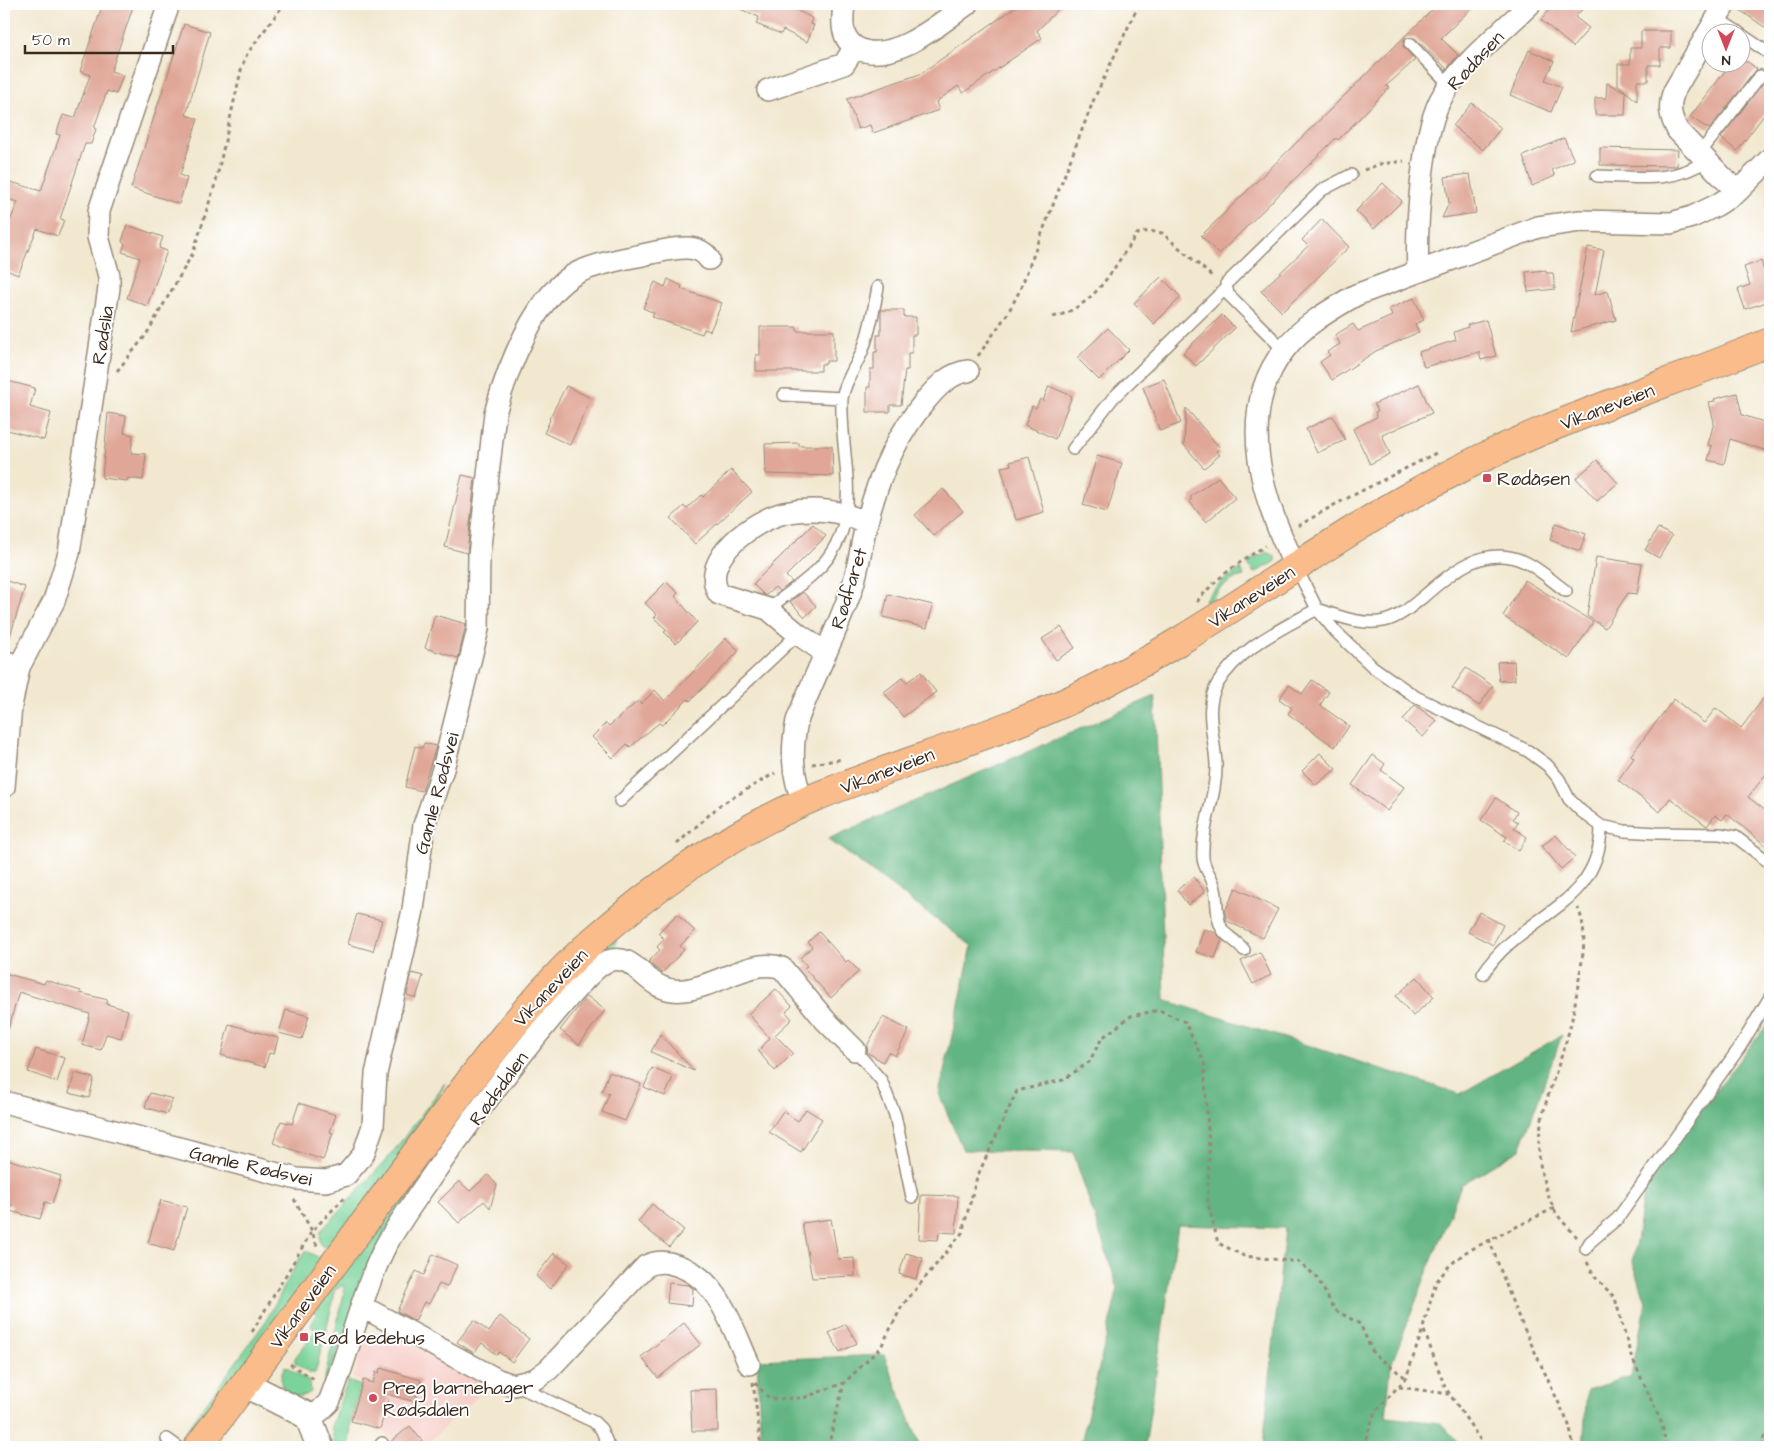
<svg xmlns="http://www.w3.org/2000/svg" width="1774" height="1451" font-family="'Architects Daughter',sans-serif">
<rect width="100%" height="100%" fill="#fff"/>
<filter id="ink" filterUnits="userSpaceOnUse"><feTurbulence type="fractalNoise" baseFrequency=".02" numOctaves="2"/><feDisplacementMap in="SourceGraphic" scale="10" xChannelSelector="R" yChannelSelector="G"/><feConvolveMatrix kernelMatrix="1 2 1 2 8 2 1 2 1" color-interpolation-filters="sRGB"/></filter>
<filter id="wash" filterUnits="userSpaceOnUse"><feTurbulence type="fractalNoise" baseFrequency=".0096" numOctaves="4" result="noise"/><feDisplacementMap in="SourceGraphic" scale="20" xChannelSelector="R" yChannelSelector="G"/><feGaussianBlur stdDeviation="1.12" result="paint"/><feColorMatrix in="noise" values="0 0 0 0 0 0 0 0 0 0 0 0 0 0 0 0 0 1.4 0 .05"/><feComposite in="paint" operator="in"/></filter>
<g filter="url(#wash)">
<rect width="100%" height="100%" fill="#f2e8d0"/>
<path fill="#f7d0cb" d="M 386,1331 L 490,1385 L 423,1447 L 398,1447 L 380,1429 L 353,1422 L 361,1381 L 353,1379 L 366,1335 Z"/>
<path fill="#79d39a" stroke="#5a7e5c" d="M 1267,552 L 1275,556 L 1275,562 L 1254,573 L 1247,562 Z
M 1241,569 L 1244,576 L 1236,578 L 1220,588 L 1209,602 L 1204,600 L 1221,582 Z
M 610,938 L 616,939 L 616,944 L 557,1002 L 385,1232 L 325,1384 L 324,1381 L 344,1293 L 343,1285 L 334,1290 L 334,1298 L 316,1370 L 315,1373 L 309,1373 L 295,1363 L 295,1358 L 316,1330 L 311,1326 L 322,1298 L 455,1119 L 534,1022 Z
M 445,1083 L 426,1122 L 335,1245 L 323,1247 L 320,1242 L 320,1232 L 390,1156 Z
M 306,1251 L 320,1258 L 279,1319 L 184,1446 L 180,1444 L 180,1439 L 266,1321 L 298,1261 Z
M 285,1366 L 310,1382 L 311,1392 C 290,1405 273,1387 285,1366 Z
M 348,1381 L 361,1386 L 351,1421 L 349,1447 L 335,1447 L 331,1426 Z"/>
<path fill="#62b582" stroke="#4e7050" d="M 1155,696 L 1165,1000 L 1460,1094 L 1562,1035 L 1520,1149 L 1461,1185 L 1391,1365 L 1386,1417 L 1441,1423 L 1462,1447 L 1263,1447 L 1285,1228 L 1178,1225 L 1145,1447 L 1080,1447 L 1118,1288 L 1073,1152 L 963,1150 L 939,1094 L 972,946 L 828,839 Z
M 1770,1021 L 1770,1447 L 1583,1447 L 1587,1390 L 1631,1376 L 1646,1302 L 1633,1262 L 1645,1181 Z
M 884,1355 L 921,1447 L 761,1447 L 757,1360 Z"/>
<g id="blocks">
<path fill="#e0a798" d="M 103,4 L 134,4 L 111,71 L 123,75 L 116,94 L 107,91 L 94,128 L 96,129 L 91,144 L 85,144 L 60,219 L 64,220 L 58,236 L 37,229 L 18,275 L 4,269 L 4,235 L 18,202 L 4,198 L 4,180 L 41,191 L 60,135 L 56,134 L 63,115 L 75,118 L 90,75 L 80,71 Z
M 728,4 L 794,4 L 792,8 L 812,18 L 810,24 L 814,25 L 807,42 L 783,30 L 781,34 L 756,24 L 759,17 Z
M 1020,4 L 1063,4 L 1037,31 L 1042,38 L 963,93 L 958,86 L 936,102 L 939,110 L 873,133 L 870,125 L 858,129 L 847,99 L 920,74 Z
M 1438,4 L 1476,4 L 1441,38 L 1458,55 L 1447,69 L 1415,38 L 1405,38 L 1403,46 L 1415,60 L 1386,86 L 1389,88 L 1338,140 L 1336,138 L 1219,254 L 1201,236 Z
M 1554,4 L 1587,4 L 1575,17 L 1589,28 L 1573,47 L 1541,20 Z
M 1737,4 L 1770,4 L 1770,31 L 1737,8 Z
M 184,24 L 210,32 L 186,115 L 198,119 L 180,175 L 187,178 L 179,204 L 131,188 Z
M 1641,31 L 1671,31 L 1671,48 L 1660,48 L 1660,65 L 1648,65 L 1648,81 L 1637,81 L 1637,101 L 1618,85 L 1618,64 L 1630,64 L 1630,48 L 1641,48 Z
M 1529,50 L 1554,61 L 1545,80 L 1562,87 L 1551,112 L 1510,95 Z
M 1732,62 L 1748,62 L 1757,69 L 1709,129 L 1690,117 Z
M 1767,77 L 1770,79 L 1770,107 L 1737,151 L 1721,138 Z
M 1607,83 L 1626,92 L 1625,115 L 1595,115 L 1595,98 L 1606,98 Z
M 1472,103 L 1501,128 L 1483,150 L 1453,126 Z
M 1564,138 L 1574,160 L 1552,170 L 1555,176 L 1532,186 L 1523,156 Z
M 1600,148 L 1678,150 L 1677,166 L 1600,165 Z
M 1470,174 L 1476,213 L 1442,218 L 1449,203 L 1445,177 Z
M 1383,183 L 1402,201 L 1374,229 L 1356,211 Z
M 1322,219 L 1349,247 L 1282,312 L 1261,291 L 1308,246 L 1302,240 Z
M 127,225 L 163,237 L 159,248 L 167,251 L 147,306 L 127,298 L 140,258 L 122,252 L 125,244 L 122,242 Z
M 1588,247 L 1604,250 L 1595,295 L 1608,291 L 1616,320 L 1571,332 Z
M 1761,261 L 1764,271 L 1770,269 L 1770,301 L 1745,309 L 1738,289 L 1750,285 L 1744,267 Z
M 1546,270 L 1546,273 L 1553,273 L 1555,289 L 1528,292 L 1526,272 Z
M 1161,277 L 1181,297 L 1154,324 L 1134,303 Z
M 668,279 L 682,286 L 681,289 L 722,303 L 710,331 L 704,329 L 702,334 L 652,317 L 654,313 L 643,308 L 655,282 L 665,287 Z
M 1414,298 L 1424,320 L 1415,324 L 1419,332 L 1376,351 L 1332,380 L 1320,362 L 1330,355 L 1327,352 L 1340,344 L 1335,335 L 1353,324 L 1358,331 L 1392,316 L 1389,309 Z
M 881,310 L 904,310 L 904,317 L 916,317 L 916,335 L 912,335 L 912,353 L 908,353 L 908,370 L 905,370 L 901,405 L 890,405 L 890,412 L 867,412 L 867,387 L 870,387 L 870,369 L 874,369 L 874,352 L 877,352 L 877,335 L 881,335 Z
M 1222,315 L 1235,328 L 1196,366 L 1183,353 Z
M 1486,320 L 1496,356 L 1481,360 L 1479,352 L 1424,367 L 1419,352 L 1456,340 L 1454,332 L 1468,327 L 1467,325 Z
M 760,327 L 797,327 L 797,331 L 834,331 L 834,361 L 826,361 L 826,364 L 821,364 L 821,371 L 756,371 L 756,355 L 760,355 Z
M 1108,328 L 1129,350 L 1099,380 L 1077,358 Z
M 1164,379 L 1181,423 L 1160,431 L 1143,387 Z
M 4,380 L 35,388 L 30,407 L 51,413 L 44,440 L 4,429 Z
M 1419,384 L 1432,413 L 1382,435 L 1390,454 L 1370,464 L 1353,429 L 1377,417 L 1375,412 L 1378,411 L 1374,404 Z
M 566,386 L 591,398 L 570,445 L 544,433 L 550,420 L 549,419 Z
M 1049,386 L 1072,396 L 1055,439 L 1025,425 L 1032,406 L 1036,408 L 1040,399 L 1043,401 Z
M 1737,393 L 1742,415 L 1770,424 L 1770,452 L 1730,439 L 1724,464 L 1708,460 L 1712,446 L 1708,445 L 1714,422 L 1709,402 L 1715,401 L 1714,399 Z
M 1186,408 L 1220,448 L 1216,451 L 1220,455 L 1204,468 L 1184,445 Z
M 108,413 L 126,416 L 124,433 L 133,435 L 131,453 L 146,454 L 143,480 L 128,478 L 127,481 L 102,478 Z
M 1333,416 L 1345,440 L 1317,453 L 1306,429 Z
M 799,443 L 799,446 L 832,446 L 833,476 L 766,474 L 765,444 Z
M 1097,456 L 1122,463 L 1107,512 L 1083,505 Z
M 1029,457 L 1044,512 L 1016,520 L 1001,467 L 1011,465 L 1010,462 Z
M 1597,460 L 1618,483 L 1597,501 L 1576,478 Z
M 731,470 L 752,492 L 695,544 L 671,518 L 684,506 L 686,509 L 701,495 L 703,497 Z
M 462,475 L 475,478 L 467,553 L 445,547 Z
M 1218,477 L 1235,498 L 1206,522 L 1189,501 L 1192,499 L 1190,497 Z
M 943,489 L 963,511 L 934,536 L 915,515 Z
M 1556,523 L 1586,534 L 1580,551 L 1550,540 Z
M 813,524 L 826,536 L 786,576 L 792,582 L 779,591 L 775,587 L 766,595 L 764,595 L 753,584 Z
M 1658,528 L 1672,536 L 1659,558 L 1645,550 Z
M 1596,557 L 1642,564 L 1637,594 L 1628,593 L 1605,628 L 1587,616 Z
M 4,580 L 25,587 L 8,643 L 4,642 Z
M 1525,580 L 1593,622 L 1569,659 L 1503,616 Z
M 666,582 L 678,593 L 675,596 L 697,622 L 676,644 L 664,632 L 667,630 L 654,618 L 657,615 L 645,603 Z
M 803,592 L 816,606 L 805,617 L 790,602 Z
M 888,594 L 933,605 L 927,628 L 883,617 Z
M 435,615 L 466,624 L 458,658 L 425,648 Z
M 1061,627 L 1075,648 L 1056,660 L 1042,639 Z
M 726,638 L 739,651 L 690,701 L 688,699 L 662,725 L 659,723 L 630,747 L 627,744 L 613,758 L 592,737 L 606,723 L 609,726 L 638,701 L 641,704 L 655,690 L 665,701 Z
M 1514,661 L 1515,680 L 1499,681 L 1497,662 Z
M 1466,668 L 1493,686 L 1479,706 L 1452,688 Z
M 921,672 L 936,692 L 903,717 L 884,692 L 903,677 L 907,682 Z
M 1312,680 L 1329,692 L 1320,705 L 1349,726 L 1335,747 L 1288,714 L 1292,708 L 1279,699 L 1289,685 L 1302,694 Z
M 1770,690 L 1770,769 L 1748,797 L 1770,814 L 1770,849 L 1727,814 L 1722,820 L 1715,815 L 1707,826 L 1670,798 L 1660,812 L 1618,780 L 1634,758 L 1631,755 L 1674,699 L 1704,723 L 1716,708 L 1741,728 Z
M 1415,705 L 1437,721 L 1423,737 L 1403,720 Z
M 424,743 L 436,746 L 422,791 L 405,787 L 415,746 L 422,748 Z
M 1320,753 L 1336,769 L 1316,785 L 1302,771 Z
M 1373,755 L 1385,764 L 1381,770 L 1404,787 L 1387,811 L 1352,785 Z
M 1496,798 L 1517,812 L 1513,819 L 1518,822 L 1514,828 L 1527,837 L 1519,851 L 1504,841 L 1507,837 L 1481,820 Z
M 1556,835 L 1575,857 L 1561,869 L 1542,846 Z
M 1194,877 L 1205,892 L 1188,905 L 1177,890 Z
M 1236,888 L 1278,909 L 1263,938 L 1227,921 L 1225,911 Z
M 1479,912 L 1503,925 L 1493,945 L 1468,932 Z
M 357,914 L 382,920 L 373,951 L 348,944 Z
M 677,914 L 695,931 L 680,946 L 684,950 L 662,973 L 648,962 L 660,950 L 657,947 L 664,939 L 658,933 Z
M 1204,929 L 1216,933 L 1222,940 L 1215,958 L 1196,952 Z
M 819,932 L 846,962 L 848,960 L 859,971 L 831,998 L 804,968 L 807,966 L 800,958 L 812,947 L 808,942 Z
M 1260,952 L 1271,975 L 1253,984 L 1241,961 Z
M 4,973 L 44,984 L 46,980 L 61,985 L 81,991 L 80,993 L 108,1000 L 106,1004 L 128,1010 L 121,1038 L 106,1034 L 101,1050 L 82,1045 L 90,1014 L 19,992 L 8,1030 L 4,1029 Z
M 412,973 L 423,976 L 416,998 L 407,995 Z
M 1417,977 L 1434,997 L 1413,1016 L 1396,996 Z
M 776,989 L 792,1006 L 786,1012 L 792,1019 L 775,1035 L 793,1053 L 775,1071 L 758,1051 L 770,1038 L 748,1014 Z
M 587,996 L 605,1010 L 579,1045 L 560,1030 Z
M 286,1010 L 309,1016 L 302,1039 L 279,1033 Z
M 883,1017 L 909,1030 L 895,1056 L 888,1052 L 883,1062 L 868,1053 L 867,1046 Z
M 229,1024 L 278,1038 L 274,1054 L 269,1053 L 265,1067 L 221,1055 Z
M 660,1034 L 694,1071 L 651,1052 Z
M 36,1049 L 65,1058 L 57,1082 L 28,1072 Z
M 652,1068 L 673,1077 L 665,1096 L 644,1087 Z
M 609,1072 L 641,1084 L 625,1121 L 602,1112 L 609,1094 L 602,1091 Z
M 75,1073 L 94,1078 L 89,1098 L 69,1093 Z
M 150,1093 L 173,1099 L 167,1114 L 145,1107 Z
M 299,1103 L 336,1115 L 330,1132 L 333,1133 L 323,1160 L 273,1143 L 281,1121 L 292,1124 Z
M 806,1109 L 822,1119 L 801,1152 L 769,1132 L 783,1111 L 798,1121 Z
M 4,1158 L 61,1176 L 52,1204 L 45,1202 L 40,1219 L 10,1211 L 12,1205 L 4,1204 Z
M 488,1175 L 497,1185 L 490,1208 L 484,1201 L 459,1223 L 438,1202 L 459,1181 L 470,1191 Z
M 921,1195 L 958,1196 L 956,1233 L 939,1232 L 938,1240 L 919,1239 Z
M 161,1200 L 187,1207 L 174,1251 L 148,1243 Z
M 652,1204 L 684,1230 L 669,1247 L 638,1222 Z
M 831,1219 L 838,1259 L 854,1258 L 855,1276 L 812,1278 L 802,1223 Z
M 554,1253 L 569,1264 L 550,1289 L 536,1276 Z
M 906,1253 L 923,1258 L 916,1279 L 899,1274 Z
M 433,1254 L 457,1265 L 447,1287 L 439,1284 L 429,1304 L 424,1302 L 415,1321 L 397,1311 L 416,1271 L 424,1275 Z
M 669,1283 L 689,1285 L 693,1289 L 692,1306 L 667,1303 Z
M 500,1316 L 529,1339 L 512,1362 L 499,1352 L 497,1355 L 482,1343 L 474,1353 L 457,1342 L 474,1320 L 489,1332 Z
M 684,1323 L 701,1344 L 658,1378 L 641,1357 Z
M 846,1324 L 857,1343 L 840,1352 L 829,1333 Z
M 380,1368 L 421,1380 L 415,1402 L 383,1393 L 388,1400 L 380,1429 L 351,1421 L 363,1380 L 373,1383 L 376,1372 L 379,1373 Z
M 717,1389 L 718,1431 L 692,1431 L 690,1390 Z
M 410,1426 L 427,1447 L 388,1447 L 389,1443 Z"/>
</g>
</g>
<g filter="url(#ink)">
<use href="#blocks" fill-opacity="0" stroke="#968977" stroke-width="1"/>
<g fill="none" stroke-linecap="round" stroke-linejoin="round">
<defs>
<path id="service" d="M 1716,18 L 1738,32
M 1742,35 L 1770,54
M 1410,44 L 1450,85
M 1700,153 L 1760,76
M 1597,176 C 1636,177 1673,184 1707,160
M 1284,350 L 1228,294 L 1226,284 L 1322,190 L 1351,175
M 784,395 L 842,398
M 1073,449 L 1113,398 L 1225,289
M 1296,567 L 1317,609 L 1336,632 L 1373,667 L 1416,697 L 1528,751 L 1547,765 L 1559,779 L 1569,799 L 1581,811 L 1601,826 C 1601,908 1521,913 1483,974
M 768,609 C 784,596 802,585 816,571 C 868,522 839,459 842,398 C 845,381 855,368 862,352 C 870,331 874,309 878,287
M 620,801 L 798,634
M 1601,826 L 1625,831 L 1657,833 L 1720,834 L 1736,837 L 1770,863
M 1244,950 C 1239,943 1231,939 1225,933 C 1215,922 1218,902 1215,889 C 1213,877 1204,870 1203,858 C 1201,826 1217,796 1216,764 C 1215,738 1203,707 1218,683 C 1240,647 1282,629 1317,609 C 1339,616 1361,626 1384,621 C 1399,618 1412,606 1423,597 C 1452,572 1485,543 1525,562 C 1540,569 1553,582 1566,591
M 855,1050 L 881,1080 L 895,1115 L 912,1197
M 1586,1249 L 1590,1242 L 1618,1218 L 1740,1047 L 1770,997
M 517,1386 L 594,1422 L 601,1429 L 609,1447
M 167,1439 L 178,1447
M 379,1447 L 382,1443"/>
<path id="minor" d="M 844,4 C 842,20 840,39 857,48 C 891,66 941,23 967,4
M 1725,4 L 1674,91 C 1668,106 1670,117 1678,131 L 1737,192
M 768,90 L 844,64 L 855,47
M 1418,272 C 1416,229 1421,131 1443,95 C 1462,63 1503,31 1530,4
M 1296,567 C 1263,503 1234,414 1284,350 C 1302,326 1330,310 1356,295 L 1538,227 L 1580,221 L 1671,223 L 1692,217 L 1717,205 L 1737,192 L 1770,159
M 824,652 L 798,634 L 768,609 L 719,594 C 698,559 755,520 784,513 C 812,507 842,510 866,523
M 4,661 L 19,667 L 11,706 L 4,787
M 19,667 L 54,601 L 69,553 L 109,288 L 109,276 L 98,237 L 99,211 L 169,4
M 803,802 C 792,775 791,750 797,721 C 814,676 836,634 852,588 C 859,567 861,544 867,522 C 878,477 896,436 926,400 C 937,387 950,373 968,371
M 4,1102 L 297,1179 L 326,1181 L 346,1175 L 363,1155 L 373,1126 L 376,1074 L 413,910 L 424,825 L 443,769 L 478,629 L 479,555 L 495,413 C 507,370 536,292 579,272 C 603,261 631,258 656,252 C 673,249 698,242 709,259
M 363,1307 L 498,1380 L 513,1385 L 526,1382 L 537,1378 L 549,1369 L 646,1266 C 656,1261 665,1261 676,1265 C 719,1278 732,1327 749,1364
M 308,1416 L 320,1411 L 329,1402 C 349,1353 360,1298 384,1249 C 404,1209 576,971 608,961 C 639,951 644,995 684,990 C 716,987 752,957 782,968 L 825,1020 L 855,1050"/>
<path id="tertiary" d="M 245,1384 L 308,1416 L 320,1447"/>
<path id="primary" d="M 198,1447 C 271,1349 344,1251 416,1153 C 470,1081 526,1000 594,940 C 658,884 729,834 808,800 C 899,762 997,736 1085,693 C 1204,635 1308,552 1424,488 C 1534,426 1654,390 1770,342"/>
</defs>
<use href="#service" stroke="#968977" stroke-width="14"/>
<use href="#minor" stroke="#968977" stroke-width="24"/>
<use href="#tertiary" stroke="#968977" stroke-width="29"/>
<use href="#primary" stroke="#968977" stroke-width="30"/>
<path stroke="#968977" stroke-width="3" stroke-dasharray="4 4" stroke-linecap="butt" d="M 1364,170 L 1380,164 L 1404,161
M 1053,317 C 1097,306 1112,269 1137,234 L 1148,231 L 1162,233 L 1213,277
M 978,356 L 1008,313 L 1020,290 L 1094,99 L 1139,4
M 117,371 L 146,335 L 193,253 L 216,181 L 242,66 L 247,54 L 284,4
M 1298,526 L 1334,505 L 1436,453
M 1197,602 C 1216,577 1239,563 1265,546
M 812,764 L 843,759
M 677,844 L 720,805 L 775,773
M 294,1199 L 312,1231 L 318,1249
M 1577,1237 C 1569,1228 1558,1218 1553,1207 C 1521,1136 1551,1098 1569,1031 C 1574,1014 1576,996 1579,979 C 1583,955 1588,932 1578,908
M 1489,1239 L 1515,1309 L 1569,1425 L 1574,1447
M 1587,1262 L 1595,1277 L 1615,1298 L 1630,1353 L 1662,1424 L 1666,1447
M 252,1332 L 312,1231 L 344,1198
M 290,1364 L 317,1381
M 753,1382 L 761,1447
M 755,1383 L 770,1399 L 803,1398 L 844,1383 L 881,1347 L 902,1306 L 962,1233 L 977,1177 L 1017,1091 L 1063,1080 L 1089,1062 L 1102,1038 L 1131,1016 L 1159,1010 L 1185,1022 L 1204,1062 L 1209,1148 L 1208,1203 L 1218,1243 L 1244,1256 L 1299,1262 L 1316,1276 L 1335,1310 L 1360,1324 L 1373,1353 L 1406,1378
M 1399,1387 L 1449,1394
M 828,1447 L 844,1383
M 1363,1447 L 1375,1412 L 1406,1378 L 1423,1329
M 1485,1447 L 1445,1387 L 1423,1328 L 1436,1282 L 1450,1265 L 1466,1252 L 1554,1208
M 1761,1447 L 1764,1437 L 1770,1431"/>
<use href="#service" stroke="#fff" stroke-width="11"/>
<use href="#minor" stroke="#fff" stroke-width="21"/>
<use href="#tertiary" stroke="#fff" stroke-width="26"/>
<use href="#primary" stroke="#f9bc8a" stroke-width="28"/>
</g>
</g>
<g fill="#d1495b" stroke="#fff" stroke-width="2">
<rect x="1482" y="473" width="10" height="10" rx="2.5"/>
<rect x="299" y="1332" width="10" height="10" rx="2.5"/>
<circle cx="373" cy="1398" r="5"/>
</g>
<g text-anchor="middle" stroke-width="4" stroke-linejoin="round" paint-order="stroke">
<g font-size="19" fill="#3b2a1e" stroke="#fff">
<text transform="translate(1475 60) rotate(-47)" y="7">Rødåsen</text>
<text transform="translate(102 335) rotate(-81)" y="7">Rødslia</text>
<text transform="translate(1607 406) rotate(-21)" y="7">Vikaneveien</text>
<text transform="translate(848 588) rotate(-73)" y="7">Rødfaret</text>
<text transform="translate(1251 596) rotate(-33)" y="7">Vikaneveien</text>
<text transform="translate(887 770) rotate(-21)" y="7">Vikaneveien</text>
<text transform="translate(436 793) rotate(-75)" y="7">Gamle Rødsvei</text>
<text transform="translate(550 987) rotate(-47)" y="7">Vikaneveien</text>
<text transform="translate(498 1088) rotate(-54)" y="7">Rødsdalen</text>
<text transform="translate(251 1165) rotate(13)" y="7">Gamle Rødsvei</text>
<text transform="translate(302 1306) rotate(-54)" y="7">Vikaneveien</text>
</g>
<g font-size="19" fill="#3b2a1e" stroke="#fff" text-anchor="start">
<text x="1497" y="485">Rødåsen</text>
<text x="314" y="1344">Rød bedehus</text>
<text x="383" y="1394">Preg barnehager<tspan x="383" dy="22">Rødsdalen</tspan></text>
</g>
</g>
<rect width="1774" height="1451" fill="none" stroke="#fff" stroke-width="20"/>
<g transform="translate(1726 48) rotate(180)"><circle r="24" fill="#ffffff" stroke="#b1aaa5"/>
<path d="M0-4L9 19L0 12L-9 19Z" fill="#d1495b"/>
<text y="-8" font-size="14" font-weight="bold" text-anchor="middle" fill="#3b2a1e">N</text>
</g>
<path d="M25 45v8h148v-8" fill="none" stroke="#3b2a1e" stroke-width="2.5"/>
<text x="32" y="45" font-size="15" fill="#3b2a1e" stroke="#ffffff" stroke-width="4" paint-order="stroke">50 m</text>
</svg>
